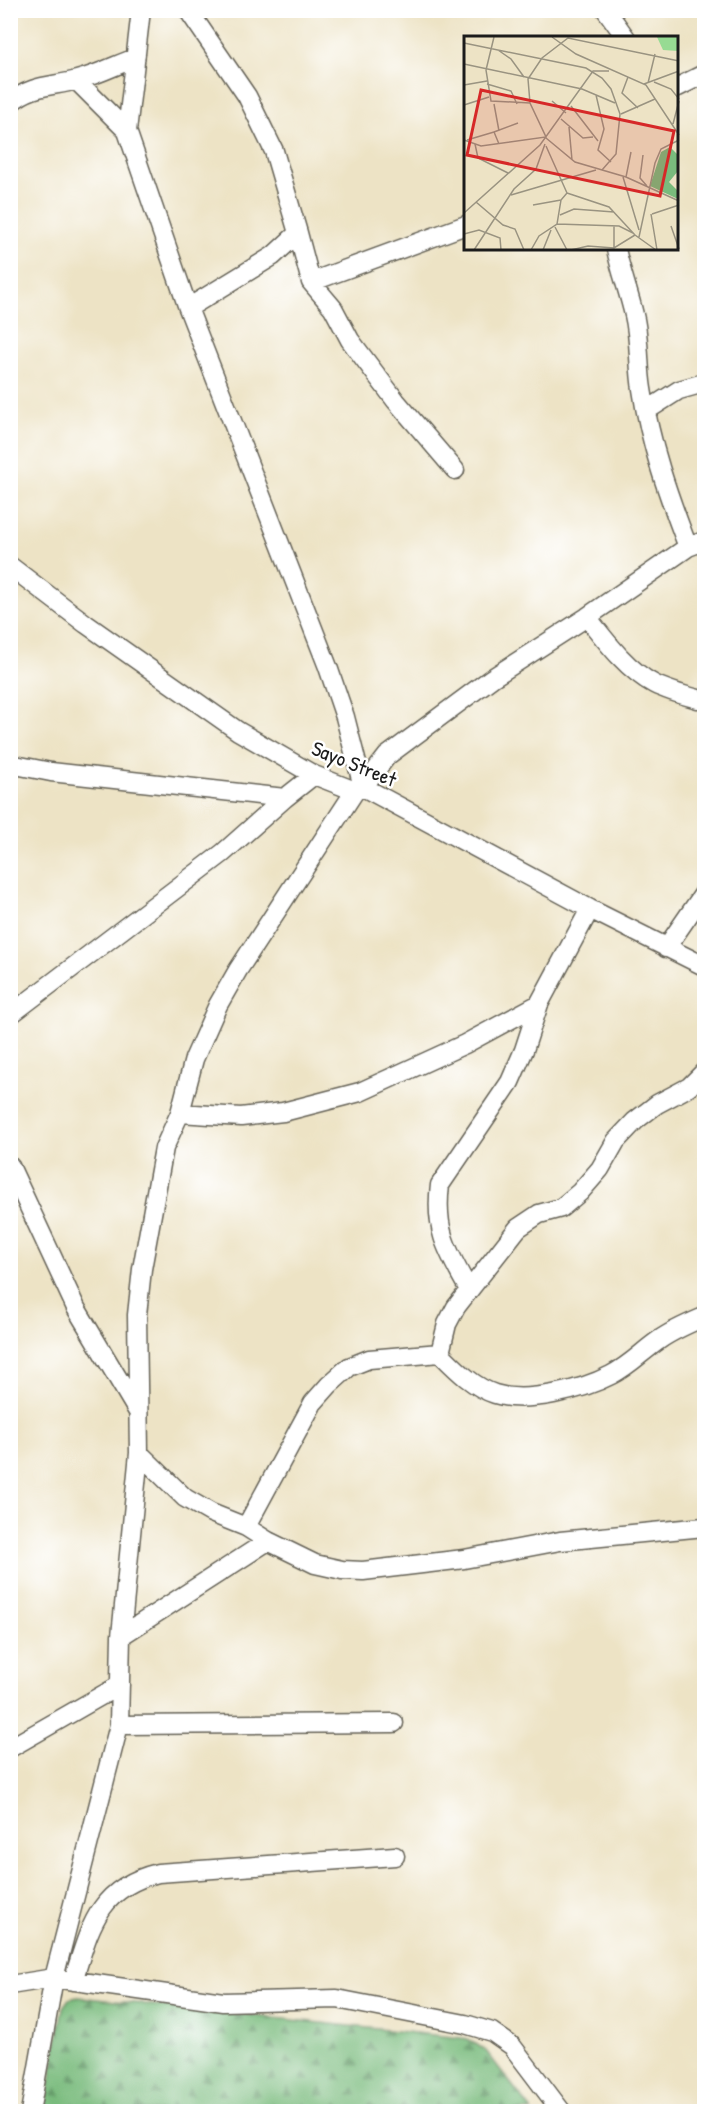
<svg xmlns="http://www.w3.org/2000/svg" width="715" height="2122" font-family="'Patrick Hand',sans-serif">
<defs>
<pattern id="forest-firs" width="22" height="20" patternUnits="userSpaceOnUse" patternTransform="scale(1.5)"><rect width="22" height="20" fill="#79bb7d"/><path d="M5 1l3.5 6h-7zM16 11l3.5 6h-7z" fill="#629766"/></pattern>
</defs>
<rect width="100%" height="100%" fill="#fff"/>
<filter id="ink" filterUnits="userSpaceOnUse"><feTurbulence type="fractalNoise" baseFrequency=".0167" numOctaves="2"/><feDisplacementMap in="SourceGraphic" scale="12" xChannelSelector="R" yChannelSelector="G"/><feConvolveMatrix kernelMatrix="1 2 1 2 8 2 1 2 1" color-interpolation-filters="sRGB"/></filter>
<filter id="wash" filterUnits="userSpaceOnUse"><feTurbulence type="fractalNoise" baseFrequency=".008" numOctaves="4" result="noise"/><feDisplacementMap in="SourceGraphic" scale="24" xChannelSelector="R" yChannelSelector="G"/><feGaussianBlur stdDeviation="1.35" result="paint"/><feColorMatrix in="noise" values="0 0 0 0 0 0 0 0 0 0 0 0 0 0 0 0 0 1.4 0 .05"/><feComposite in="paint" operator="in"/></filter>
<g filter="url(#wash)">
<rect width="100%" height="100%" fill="#ede3c5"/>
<path fill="url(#forest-firs)" stroke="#4a6c4c" stroke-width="1.5" d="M 78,1997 L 462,2038 L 476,2044 L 486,2051 L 532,2111 L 45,2111 L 63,2007 L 69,1999 Z"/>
</g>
<g filter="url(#ink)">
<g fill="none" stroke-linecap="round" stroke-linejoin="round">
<defs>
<path id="minor" d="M 141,10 L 127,131 L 188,308 L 328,667 L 345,717 L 363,787
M 188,10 L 247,96 L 274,151 L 298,233
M 606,10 L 626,38
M 76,80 L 127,131
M 678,87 L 704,74
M 10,103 C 32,84 52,87 77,80 C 97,75 116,65 135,58
M 616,249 C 621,272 629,293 634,315 C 640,339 638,365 642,389 C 650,444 668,495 688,547
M 311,282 L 466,225
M 188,308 L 273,256 L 298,233 L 311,282 L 333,308 L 350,340 L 396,401 L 455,470
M 646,411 L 679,390 L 704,383
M 10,566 L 86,624 L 238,731 L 314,775 L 355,791 L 363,787 L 590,909 L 704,966
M 587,617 C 605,640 627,670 654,684 C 668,691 683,695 698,699
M 10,764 L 51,772 L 285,798
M 363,787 L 387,756 L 492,678 L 587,617 L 688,547 L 704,541
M 666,948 L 704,893
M 10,1015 L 223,853 L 285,798 L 314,775
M 180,1113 L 241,1117 L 283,1112 L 360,1092 L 465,1044 L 539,1004
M 10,1166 L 76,1308 L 138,1412
M 469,1290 C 448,1252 434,1231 440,1185 L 510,1082 L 524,1050 L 539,1004 L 590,909
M 440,1353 L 447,1324 L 456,1307 L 518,1228 L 539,1214 L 561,1208 L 580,1192 L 600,1169 L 616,1141 L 635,1121 L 657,1104 L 689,1087 L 704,1072
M 139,1453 L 185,1498 L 211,1513 L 246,1527 L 268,1541 L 315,1564 L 342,1570 L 363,1571 L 464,1559 L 560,1541 L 704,1527
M 246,1527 L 313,1403 L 329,1385 L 349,1367 L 369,1359 L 440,1353 C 456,1369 473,1387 495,1394 C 527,1404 582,1390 611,1375 C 629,1366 643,1351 659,1340 C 673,1330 690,1323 704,1317
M 121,1636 L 268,1541
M 119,1725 L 394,1723
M 10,1748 L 120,1685
M 73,1981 C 90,1928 97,1888 158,1873 L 395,1856
M 10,1985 L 54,1978 L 223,2002 L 337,1999 L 465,2024 L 492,2032 L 512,2046 L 562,2112
M 30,2112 L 54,1978 L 119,1725 L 121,1636 L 139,1453 L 137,1315 L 142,1269 L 164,1148 L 180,1113 L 194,1059 L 218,1005 L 238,970 L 355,791"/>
</defs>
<use href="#minor" stroke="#656257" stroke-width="21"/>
<use href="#minor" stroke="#fff" stroke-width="18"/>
</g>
</g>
<g text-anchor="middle" stroke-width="5" stroke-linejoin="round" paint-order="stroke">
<g font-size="21" fill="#1c1c1c" stroke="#fff">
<text transform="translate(354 764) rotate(22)" y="7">Sayo Street</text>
</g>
</g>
<g transform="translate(464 36)">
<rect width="214" height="214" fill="#ede3c5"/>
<path d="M 193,1 L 214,1 L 214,15 L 199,14 Z" fill="#97db93"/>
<path d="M 206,111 L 214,119 L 214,135 L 205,146 L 214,155 L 214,163 L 186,150 L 197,116 Z" fill="#79bb7d"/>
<path fill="none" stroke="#999381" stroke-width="1.5" d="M 30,1 L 22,34 L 27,65 L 66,67M 88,1 L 112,18 L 182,49 L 215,99M 0,7 L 122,32 L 138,42 L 147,53 L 156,78 L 152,118 L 138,134M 34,14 L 47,23 L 60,41M 0,28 L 118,53 L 151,67M 164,41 L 158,57 L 174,72M 190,46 L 207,53 L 215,63M 184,47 L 191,18M 23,48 L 47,55 L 53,68M 180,48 L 215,35M 0,49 L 23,45M 132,59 L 140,93 L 134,114 L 147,126M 88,65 L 102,77M 30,68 L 35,95M 0,69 L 25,61M 107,70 L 134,105M 157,78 L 191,63M 97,83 L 119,102 L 129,101M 209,88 L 215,65M 105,91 L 108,124M 82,102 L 111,126 L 162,141 L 215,165M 0,104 L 17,110 L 82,101 L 66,67 L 64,43 L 78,22 L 104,2 L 215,25M 3,104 L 30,96M 11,108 L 14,122 L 44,137M 35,108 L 30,96 L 54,87M 82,110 L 103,157M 179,119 L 176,142 L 183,150M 159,141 L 175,194M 162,141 L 167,116M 103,157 L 145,171 L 171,199 L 192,214M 47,159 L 132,134M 12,166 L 39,189 L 51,193 L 60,214M 69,169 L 97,164M 0,177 L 76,109 L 129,35 L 145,35M 187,178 L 193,214M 188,178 L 215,169M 96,179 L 110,173 L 150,176M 93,188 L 155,190 L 169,197M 150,190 L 150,212M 207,190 L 215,213M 91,191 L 103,214M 0,198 L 15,194 L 36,202 L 37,214M 175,201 L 191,127 L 197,113 L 215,104M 10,214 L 50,153 L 72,133 L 81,108M 67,214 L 75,200 L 93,188 L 97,164 L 103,157M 79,214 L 87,194M 107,214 L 124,210 L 150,212 L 171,199"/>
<path fill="#d62828" fill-opacity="0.15" stroke="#d62828" stroke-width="3" d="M 17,54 L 210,95 L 196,160 L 3,119 Z"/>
<rect width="214" height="214" fill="none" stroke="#1c1c1c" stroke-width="3"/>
</g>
<rect width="715" height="2122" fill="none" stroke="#fff" stroke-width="36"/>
</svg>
